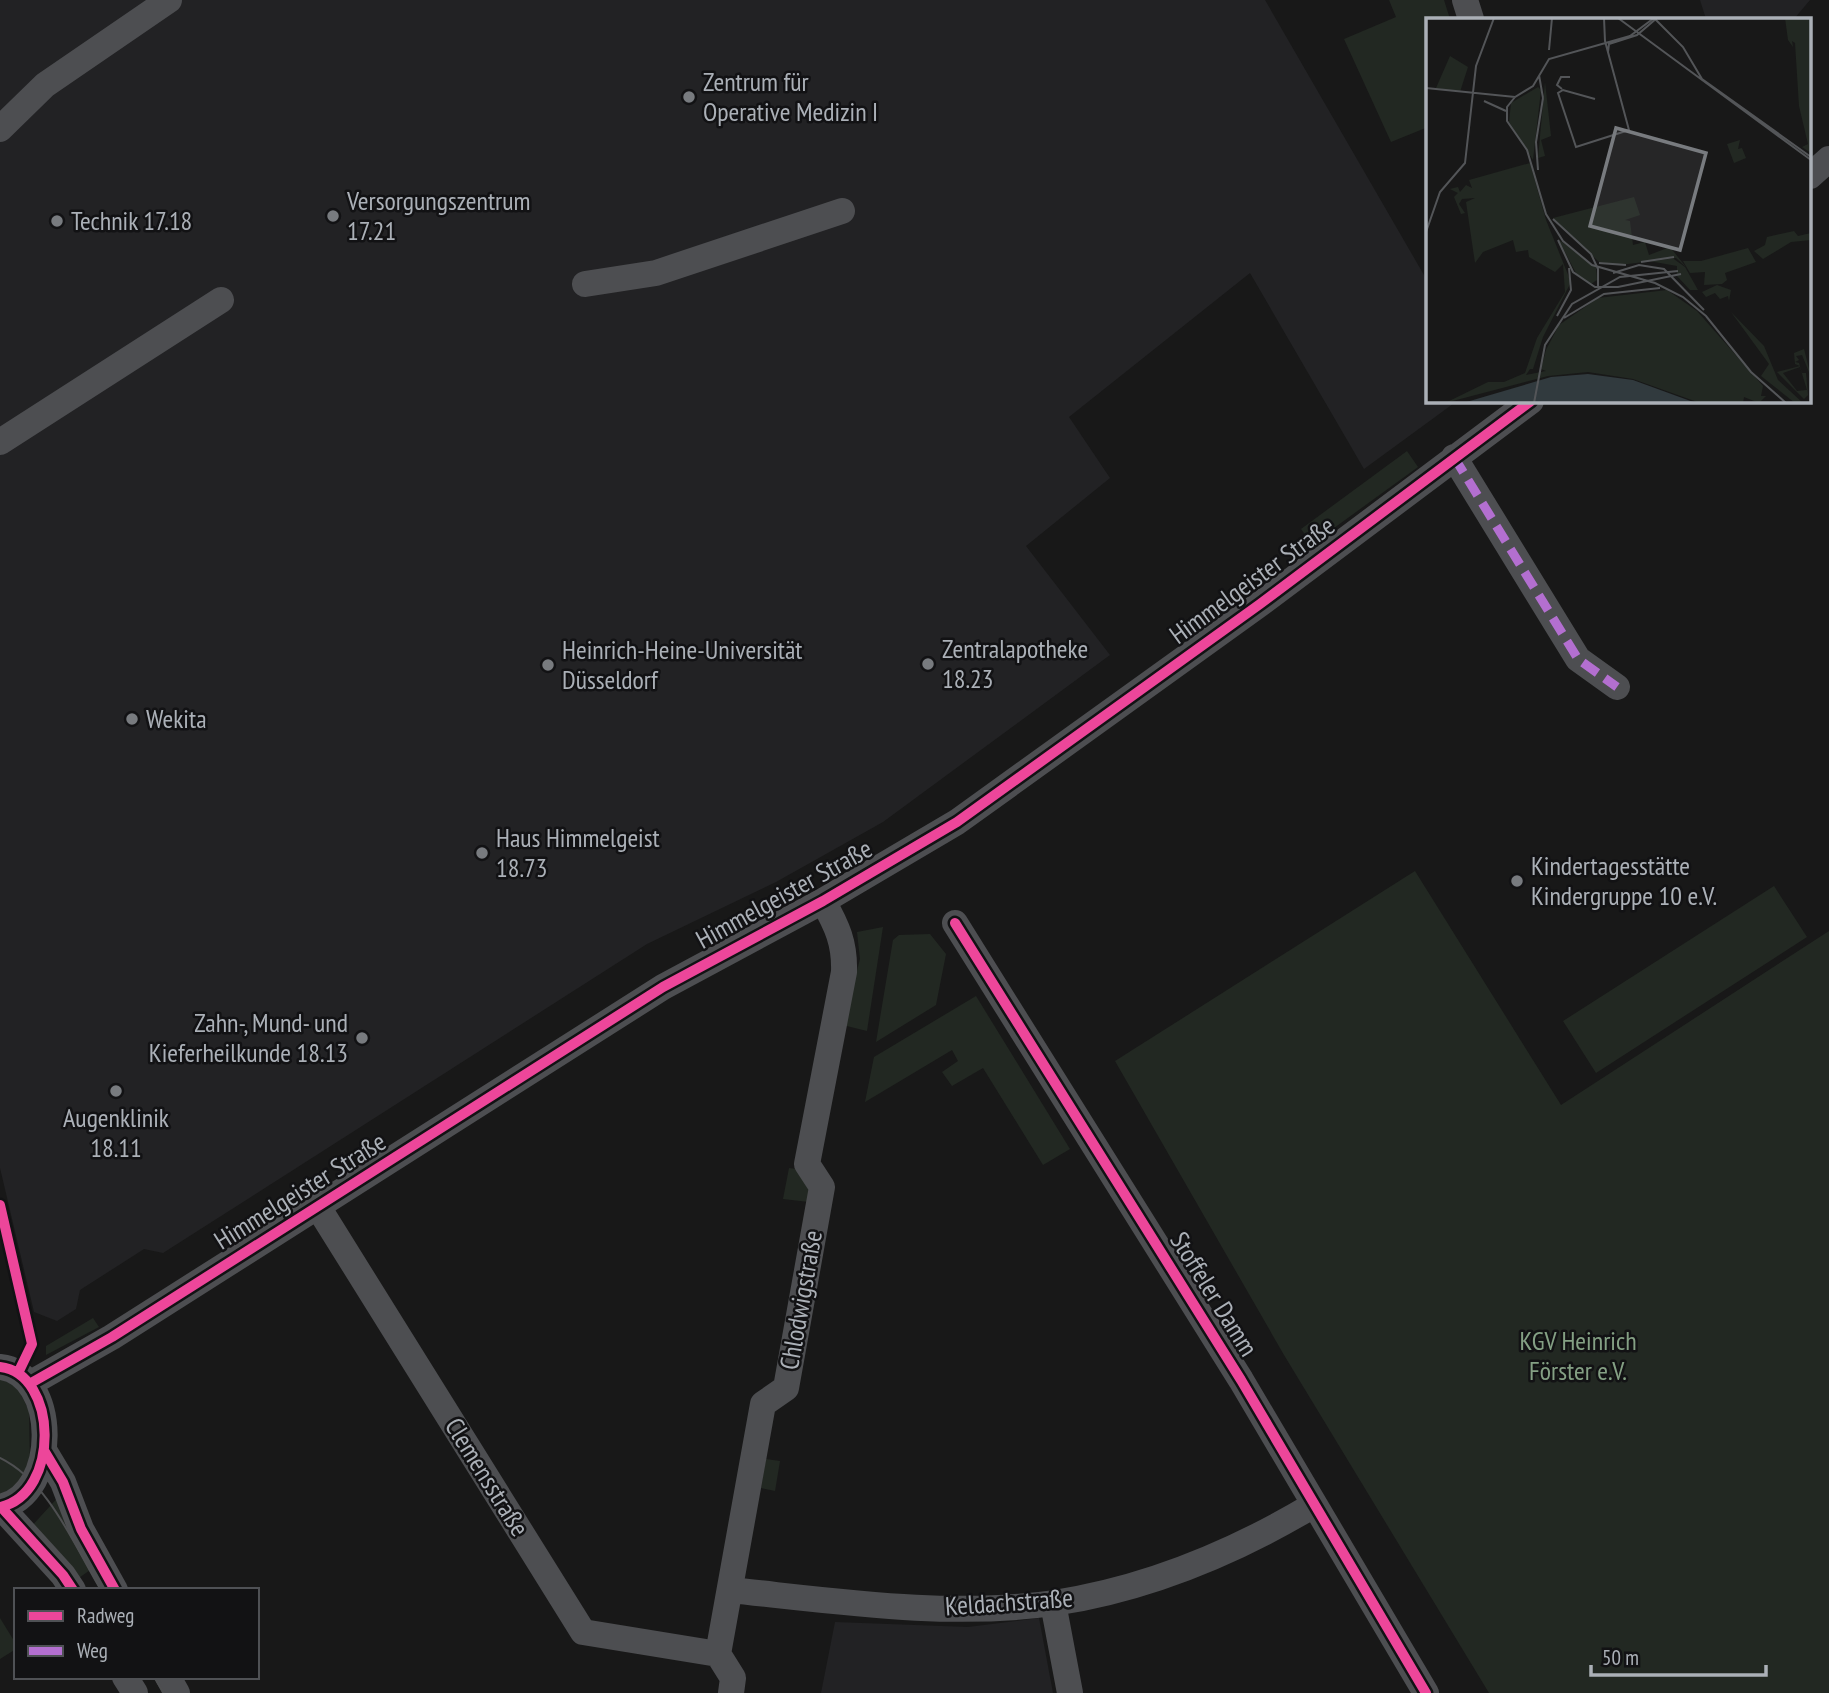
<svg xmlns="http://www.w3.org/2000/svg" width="1829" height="1693" font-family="'PT Sans Narrow',sans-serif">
<rect width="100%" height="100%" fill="#181818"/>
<path fill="#222224" d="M 0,0 L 1265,0 L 1428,282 L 1428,401 L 1457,401 L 1364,469 L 1250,273 L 1069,417 L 1110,478 L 1026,546 L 1110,655 L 883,822 L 776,882 L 647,944 L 163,1253 L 144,1249 L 80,1290 L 76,1309 L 57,1321 L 34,1312 L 0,1168 Z
M 1700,0 L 1810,0 L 1794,19 L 1706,19 Z
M 1039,1618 L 1053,1693 L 821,1693 L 835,1622 L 968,1627 Z"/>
<path fill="#222822" d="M 1389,0 L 1444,0 L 1450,19 L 1428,19 L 1428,127 L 1391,142 L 1344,39 L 1396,17 Z
M 1407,451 L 1418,467 L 1312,544 L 1301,529 Z
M 1415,871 L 1561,1105 L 1829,931 L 1829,1693 L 1489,1693 L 1284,1355 L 1115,1061 Z
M 1774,886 L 1807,937 L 1596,1073 L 1563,1021 Z
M 883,927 L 867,1031 L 843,1025 L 860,959 L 857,932 Z
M 930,934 L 946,954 L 936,1005 L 876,1042 L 893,940 L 899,935 Z
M 976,996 L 1070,1149 L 1043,1165 L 983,1068 L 952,1086 L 942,1072 L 958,1061 L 952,1050 L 865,1102 L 874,1057 Z
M 789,1168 L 796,1169 L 811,1192 L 809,1202 L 783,1199 Z
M 93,1318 L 99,1327 L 46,1355 L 46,1346 Z
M 0,1379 L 17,1386 L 29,1411 L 30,1469 L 23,1482 L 0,1495 Z
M 766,1459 L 780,1461 L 775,1491 L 761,1488 Z
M 62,1493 L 90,1570 L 76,1580 L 29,1529 Z
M 0,1618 L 16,1644 L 16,1649 L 0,1659 Z"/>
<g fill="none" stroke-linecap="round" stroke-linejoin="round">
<path stroke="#4d4e51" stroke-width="26" d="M 1465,0 L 1471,19
M 0,129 L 45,85 L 169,0
M 1810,176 L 1829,159
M 585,284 L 656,273 L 842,211
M 0,442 L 221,300
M 1454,457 L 1578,659 L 1617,687
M 955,923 L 1241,1380 L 1426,1693
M 318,1207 L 583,1632 L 718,1654
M 0,1367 C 58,1373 61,1494 0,1507
M 31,1383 L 112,1337 L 663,987 L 823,901 L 957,822 L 1260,604 L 1531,401
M 45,1452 L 63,1482 L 81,1529 L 115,1590
M 1,1507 L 63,1575 L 73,1590
M 730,1590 C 836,1601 948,1618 1054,1603 C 1146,1589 1233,1553 1312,1506
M 1053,1603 L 1070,1693
M 125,1677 L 135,1693
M 168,1677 L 177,1693
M 731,1693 L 733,1678 L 718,1654 L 763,1404 L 786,1388 L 822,1187 L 807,1164 L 844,972 C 845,943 837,926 823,901"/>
<path stroke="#4e4f51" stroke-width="2" d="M 0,1458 C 49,1482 74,1545 101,1590
M 154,1677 L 164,1693"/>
<path stroke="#b36fd0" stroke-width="9" stroke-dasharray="18 9" stroke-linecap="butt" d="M 1454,457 L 1578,659 L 1617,687"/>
<defs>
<path id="cycleway" d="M 955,923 L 1241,1380 L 1426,1693
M 0,1205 L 32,1344 L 19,1371
M 0,1367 C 58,1373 61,1494 0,1507
M 31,1383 L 112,1337 L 663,987 L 823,901 L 957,822 L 1260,604 L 1531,401
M 45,1452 L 63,1482 L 81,1529 L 115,1590
M 1,1507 L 63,1575 L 73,1590"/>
</defs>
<use href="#cycleway" stroke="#121214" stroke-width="15"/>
<use href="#cycleway" stroke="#ed469a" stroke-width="10"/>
</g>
<g fill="#787b7f" stroke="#121214" stroke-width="2.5">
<circle cx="689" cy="97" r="7"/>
<circle cx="333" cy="216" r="7"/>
<circle cx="57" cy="221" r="7"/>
<circle cx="928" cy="664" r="7"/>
<circle cx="548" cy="665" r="7"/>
<circle cx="132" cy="719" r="7"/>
<circle cx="482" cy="853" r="7"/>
<circle cx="1517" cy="881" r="7"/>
<circle cx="362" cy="1038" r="7"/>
<circle cx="116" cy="1091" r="7"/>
</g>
<g text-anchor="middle" stroke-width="5" stroke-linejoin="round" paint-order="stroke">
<g font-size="26" fill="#abb0b7" stroke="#121214" text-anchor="start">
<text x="703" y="91">Zentrum für<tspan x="703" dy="30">Operative Medizin I</tspan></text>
<text x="347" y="210">Versorgungszentrum<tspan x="347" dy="30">17.21</tspan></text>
<text x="71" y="230">Technik 17.18</text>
<text x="942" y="658">Zentralapotheke<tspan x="942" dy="30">18.23</tspan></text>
<text x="562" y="659">Heinrich-Heine-Universität<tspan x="562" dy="30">Düsseldorf</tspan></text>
<text x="146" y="728">Wekita</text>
<text x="496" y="847">Haus Himmelgeist<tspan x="496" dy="30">18.73</tspan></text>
<text x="1531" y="875">Kindertagesstätte<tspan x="1531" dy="30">Kindergruppe 10 e.V.</tspan></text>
<text x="348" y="1032" text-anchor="end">Zahn-, Mund- und<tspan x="348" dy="30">Kieferheilkunde 18.13</tspan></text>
<text x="116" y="1127" text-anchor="middle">Augenklinik<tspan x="116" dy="30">18.11</tspan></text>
</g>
<g font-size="26" fill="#abb0b7" stroke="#121214">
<text transform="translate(1252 580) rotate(-36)" y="9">Himmelgeister Straße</text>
<text transform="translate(784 894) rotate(-29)" y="9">Himmelgeister Straße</text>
<text transform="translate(300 1191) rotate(-32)" y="9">Himmelgeister Straße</text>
<text transform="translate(1214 1294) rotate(58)" y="9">Stoffeler Damm</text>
<text transform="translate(801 1300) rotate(-80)" y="9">Chlodwigstraße</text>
<text transform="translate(487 1477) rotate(58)" y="9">Clemensstraße</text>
<text transform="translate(1009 1602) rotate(-4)" y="9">Keldachstraße</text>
</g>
<g font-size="26" fill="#84a084" stroke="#121214">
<text x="1578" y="1350">KGV Heinrich<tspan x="1578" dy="30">Förster e.V.</tspan></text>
</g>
</g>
<g transform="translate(1426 18)">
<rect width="385" height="385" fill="#181818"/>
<path d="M 359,0 L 385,0 L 385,135 L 376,129 L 382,126 L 373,88 L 369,25 L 366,23 L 367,29 L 362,22 ZM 24,38 L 42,49 L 34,74 L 10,70 ZM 119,64 L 125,118 L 115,122 L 119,138 L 112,140 ZM 112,69 L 115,72 L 107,142 L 83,104 L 85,85 ZM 314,122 L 312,131 L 316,130 L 320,140 L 308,145 L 301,126 ZM 104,145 L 120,202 L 145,264 L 117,319 L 107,351 L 104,351 L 100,357 L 120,353 L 115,351 L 120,332 L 133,307 L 172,280 L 241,272 L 271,293 L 337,368 L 335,378 L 340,378 L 333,385 L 318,379 L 317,385 L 274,385 L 207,361 L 162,354 L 122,358 L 19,385 L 62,364 L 78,364 L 99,355 L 111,320 L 139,274 L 137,246 L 129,254 L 103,239 L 102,232 L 90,234 L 87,222 L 57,234 L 49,245 L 40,184 L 49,180 L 36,181 L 33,186 L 39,195 L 35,196 L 28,179 L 32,175 L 24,171 L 32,169 L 34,174 L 40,167 L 46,170 L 43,162 ZM 208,179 L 214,197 L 199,202 L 204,203 L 207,227 L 219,224 L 223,237 L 244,229 L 260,249 L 250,240 L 194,247 L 173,244 L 127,200 ZM 368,213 L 372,218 L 385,215 L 385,222 L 365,224 L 337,241 L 328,233 L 339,227 L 341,219 ZM 132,221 L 170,249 L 171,262 L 165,266 L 151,257 ZM 322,230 L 330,244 L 299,255 L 301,262 L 296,266 L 278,267 L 279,254 L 264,255 L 257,243 L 275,243 ZM 245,239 L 259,249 L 272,272 L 264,272 L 251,258 L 251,248 L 223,243 ZM 291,267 L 305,272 L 303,283 L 302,278 L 294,281 L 289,275 L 280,279 L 276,274 ZM 305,294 L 338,328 L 352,362 L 377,385 L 369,385 L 335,358 L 343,346 ZM 378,331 L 385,359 L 376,337 L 370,338 L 373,342 L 369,344 L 373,345 L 376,355 L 380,355 L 382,377 L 378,381 L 351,354 L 374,348 L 369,346 L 368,335 ZM 374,349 L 381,372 L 380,372 L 371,373 L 357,355 Z" fill="#222822" fill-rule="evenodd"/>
<path d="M 162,356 L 207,362 L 270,385 L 37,385 L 125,359 Z" fill="#313a3e"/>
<path fill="none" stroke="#535558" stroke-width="2" d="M 192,0 L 385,142M 228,0 L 257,29 L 276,61 L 385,139M 123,32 L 126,0M 182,34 L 183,26 L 211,17 L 231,0M 113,57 L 117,80M 0,70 L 89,79 L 107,68 L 123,41 L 204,18 L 228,0M 136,71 L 131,67 L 135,59 L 144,59M 89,79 L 81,89 L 81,103 L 101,132 L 120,196 L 137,223 L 166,247 L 229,265 L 257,279 L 280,298 L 325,354 L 360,385M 169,81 L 137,72 L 132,75 L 150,129 L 203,112 L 179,23 L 178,0M 58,83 L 80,93M 112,152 L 110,124 L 117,80M 127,201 L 165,236 L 172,251 L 172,268M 0,214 L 14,174 L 39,145 L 50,48 L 68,0M 132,222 L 147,254 L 169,269 L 192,269 L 255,256M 215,244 L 248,239M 173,245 L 200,247M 187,255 L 213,247 L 238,251 L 278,292M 131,298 L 145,272 L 143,250M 138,300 L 178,276 L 234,270M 108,385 L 119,327 L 146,286 L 194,259 L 252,253"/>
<path fill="#787b7f" fill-opacity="0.15" stroke="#787b7f" stroke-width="3.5" d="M 190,110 L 280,135 L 254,232 L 164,208 Z"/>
<rect width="385" height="385" fill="none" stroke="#abb0b7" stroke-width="3.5"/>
</g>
<rect x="14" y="1588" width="245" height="91" fill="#121214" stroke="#4f5155" stroke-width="2"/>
<rect x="28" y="1611" width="35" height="10" fill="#ed469a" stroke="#4f5155" stroke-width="2"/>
<text x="77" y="1623" font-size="21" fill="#abb0b7">Radweg</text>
<rect x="28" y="1646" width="35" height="10" fill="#b36fd0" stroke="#4f5155" stroke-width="2"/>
<text x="77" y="1658" font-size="21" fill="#abb0b7">Weg</text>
<path d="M1591 1665v10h175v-10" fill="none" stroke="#abb0b7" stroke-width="3.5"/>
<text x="1602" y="1665" font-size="21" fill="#abb0b7" stroke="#121214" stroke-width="5" paint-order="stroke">50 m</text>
</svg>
